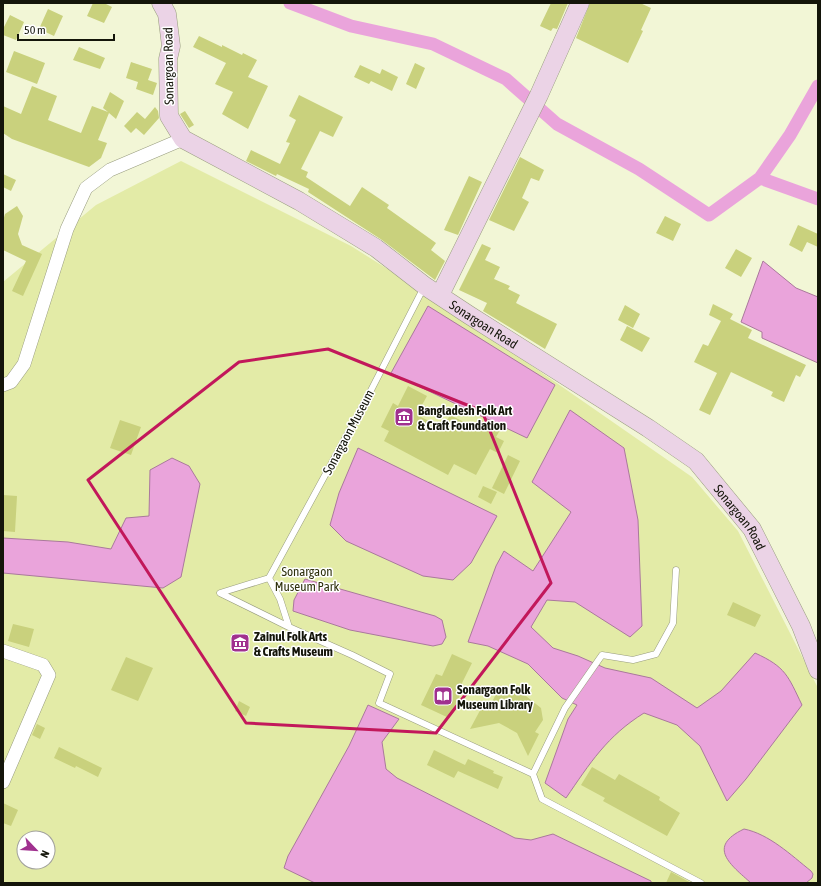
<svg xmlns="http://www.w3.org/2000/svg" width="821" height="886" font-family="'Asap Condensed',sans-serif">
<rect width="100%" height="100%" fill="#f2f6d6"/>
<path fill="#e3eba7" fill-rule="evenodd" d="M 181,161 L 351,246 L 440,302 L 692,477 L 738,531 L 818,688 L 818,883 L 3,883 L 3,282 L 96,205 ZM 24,838 L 48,838 L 48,862 L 24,862 Z"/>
<path fill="#eaa4db" stroke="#aa799c" d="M 763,261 L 796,288 L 818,297 L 818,363 L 762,338 L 762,332 L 741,322 Z
M 428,306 L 555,385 L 527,438 L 391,373 Z
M 570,410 L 624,448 L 638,520 L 642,626 L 630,637 L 575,602 L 547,600 L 531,627 L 553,648 L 578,656 L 605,668 L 651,678 L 697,708 L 721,691 L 755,653 C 786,667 788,676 802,705 L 746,779 L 727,801 L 700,746 L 677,725 L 644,713 C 607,736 590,763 566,798 L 545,783 L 568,719 L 577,705 L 562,698 L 528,664 L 488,646 L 468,642 L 496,566 L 504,551 L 533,571 L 571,512 L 532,482 Z
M 358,448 L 497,516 L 471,563 L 453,580 L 423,576 L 346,541 L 330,525 L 339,493 Z
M 172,458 L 189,466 L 200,484 L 181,577 L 163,588 L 3,573 L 3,538 L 68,542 L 111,549 L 126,518 L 149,516 L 150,470 Z
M 305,579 L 435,616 L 442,620 L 446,637 L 442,644 L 433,646 L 350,630 L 293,611 L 294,600 Z
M 368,705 L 399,719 L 382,742 L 386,769 L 397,778 L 515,838 L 531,840 L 553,834 L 651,881 L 651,883 L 315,883 L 284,868 L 288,856 L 349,746 Z
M 744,829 C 769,834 791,855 811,871 L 813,874 L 812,878 L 806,883 L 751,883 C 731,865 706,847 744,829 Z"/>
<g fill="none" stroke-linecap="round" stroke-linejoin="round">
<path stroke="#eaa4db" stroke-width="13" d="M 290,3 L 351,26 L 433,44 L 506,79 L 557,124 L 639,169 L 709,215 L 760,178 L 818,199
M 760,178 L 790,135 L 818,86"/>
</g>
<path fill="#c9d17d" d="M 93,3 L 104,3 L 112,7 L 104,23 L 87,16 Z
M 551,3 L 568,3 L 557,29 L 553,28 L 551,31 L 540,26 Z
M 590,3 L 640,3 L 651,8 L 641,30 L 643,31 L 628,63 L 576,38 Z
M 48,9 L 63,16 L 54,36 L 39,29 Z
M 10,15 L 24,22 L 16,40 L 3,35 L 3,29 Z
M 199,36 L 222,47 L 222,45 L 242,55 L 243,53 L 257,60 L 248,77 L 268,86 L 248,129 L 222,114 L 233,92 L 215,84 L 226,63 L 193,47 Z
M 79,47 L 105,58 L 100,69 L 73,60 Z
M 14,51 L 45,63 L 37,84 L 6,72 Z
M 131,62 L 152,69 L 148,80 L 157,83 L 153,95 L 136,89 L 138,82 L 126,78 Z
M 415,63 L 425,68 L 416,89 L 406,84 Z
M 360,65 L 380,74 L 382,69 L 398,77 L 392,91 L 371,81 L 369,84 L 354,77 Z
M 32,86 L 57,96 L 48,120 L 81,133 L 92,106 L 108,112 L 103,108 L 110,92 L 124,101 L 116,119 L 109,113 L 98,140 L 107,143 L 101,158 L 89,167 L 12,139 L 3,133 L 3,106 L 21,114 Z
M 299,95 L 343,117 L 333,137 L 320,131 L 301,169 L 308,172 L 306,177 L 350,206 L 362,187 L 389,205 L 387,208 L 436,243 L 431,250 L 445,261 L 435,280 L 382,240 L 308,192 L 309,189 L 277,174 L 276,176 L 246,161 L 251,150 L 280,164 L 290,143 L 286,142 L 296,120 L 289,116 Z
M 155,107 L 158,111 L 159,118 L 144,135 L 136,128 L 131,133 L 124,126 L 137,112 L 145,119 Z
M 185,111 L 194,125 L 189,128 L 180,114 Z
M 520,157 L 544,170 L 539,181 L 531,178 L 522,198 L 529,202 L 514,231 L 489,220 Z
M 3,174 L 16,180 L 11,191 L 3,187 Z
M 469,176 L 482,182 L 458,235 L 444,230 Z
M 17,206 L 23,216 L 18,234 L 22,245 L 42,254 L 23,296 L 12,291 L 26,261 L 3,250 L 3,221 L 5,214 Z
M 665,216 L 681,224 L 673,241 L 656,233 Z
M 798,225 L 818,234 L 818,247 L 807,242 L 802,252 L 789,245 Z
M 482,244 L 491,248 L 485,260 L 500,267 L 494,279 L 510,286 L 508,289 L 520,295 L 516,303 L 557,324 L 545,349 L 483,311 L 487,303 L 459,290 Z
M 736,249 L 752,258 L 741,277 L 725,268 Z
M 713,304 L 733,314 L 730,319 L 752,330 L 748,338 L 806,365 L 800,377 L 796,375 L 784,402 L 771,396 L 773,392 L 731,372 L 710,415 L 699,410 L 717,373 L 694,362 L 703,344 L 708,346 L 721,321 L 709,315 Z
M 625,305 L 640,314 L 633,328 L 618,320 Z
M 627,326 L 650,338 L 642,352 L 620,340 Z
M 408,386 L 427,396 L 422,405 L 427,407 L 421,417 L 443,428 L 450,415 L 476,428 L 480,420 L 500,430 L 496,437 L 504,441 L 498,453 L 490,449 L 476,475 L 454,464 L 448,475 L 384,441 L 389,431 L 381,427 L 393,403 L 398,406 Z
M 120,420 L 141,427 L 131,455 L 110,448 Z
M 508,455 L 520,461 L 504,494 L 492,488 Z
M 483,486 L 497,492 L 491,504 L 478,497 Z
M 3,495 L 17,496 L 15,532 L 3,531 Z
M 733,602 L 761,615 L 755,627 L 727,615 Z
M 13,624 L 34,629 L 29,647 L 8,641 Z
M 452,654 L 472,663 L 461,685 L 464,687 L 449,718 L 421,705 L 436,674 L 442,676 Z
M 126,657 L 153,668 L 138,701 L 111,690 Z
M 508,691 L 515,691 L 526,696 L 541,708 L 543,720 L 535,732 L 539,734 L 528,756 L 517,733 L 499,723 L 470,729 L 484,703 L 490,706 L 496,694 Z
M 239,701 L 250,707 L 246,716 L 235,711 Z
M 37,724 L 45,728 L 40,739 L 32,735 Z
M 59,747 L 102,768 L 98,777 L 76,766 L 75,768 L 54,758 Z
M 434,750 L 465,765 L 468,759 L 494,771 L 493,773 L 503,777 L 498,789 L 458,771 L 454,778 L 427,765 Z
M 592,767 L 615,780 L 619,774 L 660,797 L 659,800 L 680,813 L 667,836 L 603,801 L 605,798 L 581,785 Z
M 3,803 L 18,810 L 11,826 L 3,823 Z
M 671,872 L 691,883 L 666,883 Z"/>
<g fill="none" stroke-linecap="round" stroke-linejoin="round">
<defs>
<path id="lane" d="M 269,578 L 220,593 L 289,627 L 280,599 L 269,578 L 366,400 L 424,287
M 289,627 L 352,655 L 390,674 L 379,703 L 533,774 L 542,799 L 701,883
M 533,774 L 565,708 L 602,655 L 633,660 L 656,654 L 673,623 L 676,570"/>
<path id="street" d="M 3,385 L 11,382 L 24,364 L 67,229 L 86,188 L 110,170 L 183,139
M 3,651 L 43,665 L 49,675 L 3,782"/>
<g id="secondary">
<path id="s1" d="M 161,3 L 167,14 L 171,46 L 168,59 L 169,116 L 183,139 L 299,201 L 376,248 L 425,286 L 469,315 L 648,428 L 696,461 L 752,529 L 801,626 L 818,670"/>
<path d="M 440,295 L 539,95 L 580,3"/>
</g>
</defs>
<use href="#lane" stroke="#989c7f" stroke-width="7"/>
<use href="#street" stroke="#989c7f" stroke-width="14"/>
<use href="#secondary" stroke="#989c7f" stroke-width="19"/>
<use href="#lane" stroke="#fff" stroke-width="6"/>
<use href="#street" stroke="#fff" stroke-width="13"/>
<use href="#secondary" stroke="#ebd3e6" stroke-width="18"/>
</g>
<path fill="none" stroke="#c2185b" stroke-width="3" stroke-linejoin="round" d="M 328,349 L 482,411 L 551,583 L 436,733 L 246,723 L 88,480 L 239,362 Z"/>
<defs>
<symbol id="museum-square" viewBox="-11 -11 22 22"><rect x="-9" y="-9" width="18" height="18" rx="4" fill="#a0318f" stroke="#fff"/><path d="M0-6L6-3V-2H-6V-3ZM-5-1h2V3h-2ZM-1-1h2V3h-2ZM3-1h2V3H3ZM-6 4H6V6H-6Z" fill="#fff"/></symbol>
<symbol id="library-square" viewBox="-11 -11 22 22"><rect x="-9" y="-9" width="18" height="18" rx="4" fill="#a0318f" stroke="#fff"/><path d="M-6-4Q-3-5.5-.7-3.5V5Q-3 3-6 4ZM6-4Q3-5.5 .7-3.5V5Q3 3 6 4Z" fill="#fff"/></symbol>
</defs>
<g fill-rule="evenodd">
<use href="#museum-square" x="393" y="406" width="22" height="22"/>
<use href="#museum-square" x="229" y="632" width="22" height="22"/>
<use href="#library-square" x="432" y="685" width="22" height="22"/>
</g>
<g text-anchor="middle" stroke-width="3" stroke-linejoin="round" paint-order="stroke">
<g font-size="13" fill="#14150a" stroke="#fff">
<text transform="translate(168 66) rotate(-91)" y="5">Sonargoan Road</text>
<text dy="5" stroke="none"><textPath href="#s1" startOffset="496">Sonargoan Road</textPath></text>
<text transform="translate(348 432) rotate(-62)" y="5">Sonargaon Museum</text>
<text dy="5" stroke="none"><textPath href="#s1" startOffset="820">Sonargoan Road</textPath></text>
</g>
<g font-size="13" font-weight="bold" fill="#14150a" stroke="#fff" text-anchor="start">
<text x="418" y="415">Bangladesh Folk Art<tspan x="418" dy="15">&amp; Craft Foundation</tspan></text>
<text x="254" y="641">Zainul Folk Arts<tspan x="254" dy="15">&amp; Crafts Museum</tspan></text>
<text x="457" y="694">Sonargaon Folk<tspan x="457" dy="15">Museum Library</tspan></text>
</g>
<g font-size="13" fill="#2f310d" stroke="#fff">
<text x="307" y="576">Sonargaon<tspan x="307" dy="15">Museum Park</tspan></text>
</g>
</g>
<rect width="821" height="886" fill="none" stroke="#14150a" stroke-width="8"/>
<g transform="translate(36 850) rotate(115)"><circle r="19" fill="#ffffff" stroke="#a1a19d"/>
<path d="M0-3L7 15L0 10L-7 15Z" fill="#a0318f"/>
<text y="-6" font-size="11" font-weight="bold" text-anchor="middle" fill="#14150a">N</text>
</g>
<path d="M18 34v6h96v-6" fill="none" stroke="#14150a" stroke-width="2"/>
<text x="24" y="34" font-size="12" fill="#14150a" stroke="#ffffff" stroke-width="3" paint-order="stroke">50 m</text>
</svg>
